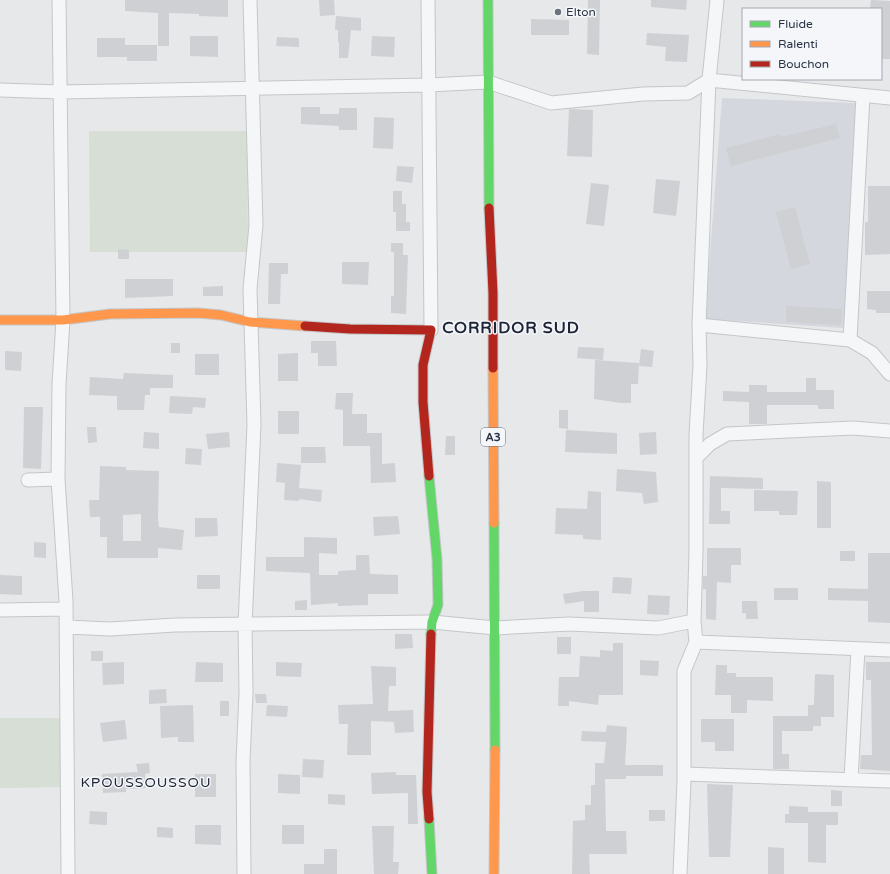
<svg xmlns="http://www.w3.org/2000/svg" width="890" height="874" font-family="'Varela Round',sans-serif">
<rect width="100%" height="100%" fill="#e6e8ea"/>
<path fill="#d4d7dd" d="M 722,98 L 856,103 L 847,299 L 843,328 L 705,319 Z"/>
<path fill="#d6ded6" d="M 89,131 L 247,131 L 248,252 L 90,252 Z
M 0,718 L 62,718 L 62,787 L 0,788 Z"/>
<path fill="#ced0d3" fill-rule="evenodd" d="M 125,0 L 228,0 L 228,17 L 199,16 L 199,14 L 169,13 L 169,46 L 158,46 L 158,13 L 125,11 Z
M 319,0 L 334,0 L 335,15 L 320,16 Z
M 588,0 L 600,0 L 599,55 L 587,54 Z
M 651,0 L 687,0 L 686,10 L 651,7 Z
M 871,0 L 890,1 L 890,59 L 881,59 L 881,9 L 870,9 Z
M 336,16 L 361,18 L 361,31 L 351,30 L 348,58 L 339,58 L 339,42 L 338,42 L 338,30 L 335,30 Z
M 531,19 L 569,20 L 569,35 L 531,35 Z
M 647,33 L 689,35 L 687,62 L 665,61 L 666,47 L 646,45 Z
M 190,36 L 218,36 L 218,57 L 190,56 Z
M 372,36 L 395,37 L 394,57 L 371,56 Z
M 277,37 L 299,38 L 299,47 L 276,46 Z
M 97,38 L 125,38 L 125,45 L 157,45 L 157,61 L 127,61 L 127,57 L 97,57 Z
M 301,107 L 320,107 L 320,114 L 339,114 L 339,108 L 357,108 L 357,130 L 339,130 L 339,126 L 301,124 Z
M 569,109 L 593,110 L 592,157 L 567,156 Z
M 374,117 L 394,118 L 393,149 L 373,148 Z
M 836,124 L 840,138 L 731,166 L 726,148 L 780,134 L 781,137 Z
M 397,166 L 414,167 L 412,183 L 396,181 Z
M 656,179 L 680,181 L 676,216 L 653,213 Z
M 591,183 L 609,185 L 604,226 L 586,224 Z
M 868,186 L 890,186 L 890,254 L 865,255 L 865,222 L 868,222 Z
M 393,191 L 402,191 L 402,204 L 406,204 L 406,222 L 410,222 L 410,231 L 396,231 L 396,212 L 393,212 Z
M 795,207 L 810,264 L 791,269 L 776,212 Z
M 391,243 L 403,243 L 403,255 L 408,255 L 406,314 L 391,313 L 391,296 L 394,296 L 394,252 L 391,252 Z
M 118,249 L 129,250 L 129,259 L 118,259 Z
M 342,262 L 369,262 L 368,285 L 342,284 Z
M 269,263 L 288,263 L 288,274 L 281,274 L 280,304 L 268,304 Z
M 125,279 L 173,279 L 173,296 L 125,298 Z
M 223,286 L 223,296 L 203,296 L 203,287 Z
M 867,291 L 890,291 L 890,313 L 876,313 L 876,310 L 867,309 Z
M 786,306 L 842,309 L 841,325 L 786,322 Z
M 311,341 L 336,341 L 337,366 L 318,366 L 318,353 L 311,353 Z
M 171,343 L 180,343 L 180,353 L 171,353 Z
M 578,347 L 604,348 L 603,360 L 577,358 Z
M 641,349 L 654,351 L 652,367 L 639,366 Z
M 5,351 L 22,352 L 21,371 L 5,370 Z
M 298,353 L 298,381 L 278,381 L 278,354 Z
M 195,354 L 219,354 L 219,375 L 195,375 Z
M 595,360 L 639,363 L 638,384 L 631,384 L 631,403 L 621,403 L 594,399 Z
M 124,373 L 173,375 L 173,388 L 150,388 L 150,395 L 145,395 L 144,410 L 117,410 L 117,396 L 89,395 L 90,377 L 123,379 Z
M 806,378 L 816,378 L 816,390 L 834,390 L 834,409 L 818,409 L 818,405 L 767,405 L 767,424 L 749,424 L 749,402 L 723,401 L 723,391 L 749,392 L 749,385 L 767,385 L 767,392 L 806,392 Z
M 336,393 L 353,393 L 352,414 L 367,414 L 367,433 L 382,433 L 382,464 L 395,463 L 396,482 L 371,483 L 370,446 L 343,446 L 343,410 L 335,409 Z
M 170,396 L 206,398 L 205,408 L 193,407 L 192,414 L 169,413 Z
M 24,407 L 43,407 L 41,469 L 23,468 Z
M 559,410 L 568,410 L 568,429 L 559,428 Z
M 278,411 L 299,411 L 299,434 L 278,434 Z
M 87,427 L 96,427 L 97,442 L 88,443 Z
M 566,430 L 617,433 L 617,454 L 565,452 Z
M 144,432 L 159,433 L 159,449 L 143,448 Z
M 229,432 L 230,447 L 208,449 L 206,434 Z
M 656,432 L 657,454 L 640,455 L 639,433 Z
M 446,436 L 455,436 L 455,455 L 445,455 Z
M 301,447 L 325,447 L 326,463 L 301,463 Z
M 186,448 L 202,449 L 201,465 L 185,464 Z
M 277,463 L 301,465 L 299,488 L 322,490 L 321,502 L 299,499 L 299,501 L 284,500 L 285,483 L 276,482 Z
M 100,466 L 126,467 L 126,470 L 159,471 L 158,518 L 159,527 L 184,530 L 182,550 L 158,548 L 158,558 L 107,558 L 107,537 L 100,537 L 100,517 L 90,517 L 89,500 L 99,500 ZM 141,514 L 141,541 L 123,541 L 123,515 Z
M 617,469 L 656,472 L 658,502 L 644,504 L 642,493 L 616,491 Z
M 710,476 L 763,478 L 763,489 L 721,488 L 721,511 L 730,511 L 730,524 L 709,524 Z
M 817,481 L 831,482 L 831,528 L 817,528 Z
M 754,490 L 798,491 L 797,515 L 779,515 L 779,511 L 754,511 Z
M 588,491 L 601,492 L 601,540 L 583,539 L 583,535 L 555,534 L 556,508 L 587,509 Z
M 398,516 L 400,534 L 374,536 L 373,517 Z
M 195,518 L 217,518 L 218,536 L 195,537 Z
M 304,537 L 337,538 L 337,554 L 319,553 L 319,575 L 338,575 L 338,571 L 356,570 L 356,555 L 369,555 L 370,574 L 398,575 L 398,594 L 368,594 L 368,605 L 338,606 L 338,603 L 311,605 L 310,573 L 266,571 L 266,557 L 304,557 Z
M 34,542 L 46,543 L 46,558 L 34,557 Z
M 707,548 L 741,548 L 741,565 L 731,565 L 731,583 L 717,582 L 716,620 L 706,619 L 706,589 L 703,589 L 703,576 L 707,576 Z
M 840,551 L 855,551 L 855,561 L 840,561 Z
M 868,553 L 890,553 L 890,623 L 868,622 L 868,601 L 828,600 L 828,588 L 868,589 Z
M 0,575 L 22,576 L 22,595 L 0,594 Z
M 197,575 L 220,575 L 220,589 L 197,589 Z
M 613,577 L 632,578 L 631,594 L 612,593 Z
M 774,588 L 798,588 L 798,600 L 774,600 Z
M 583,591 L 599,591 L 599,612 L 584,612 L 584,601 L 565,604 L 563,594 Z
M 648,595 L 670,596 L 669,615 L 647,614 Z
M 307,600 L 307,610 L 295,610 L 295,601 Z
M 742,601 L 757,601 L 758,619 L 746,619 L 746,613 L 742,613 Z
M 395,634 L 412,634 L 413,648 L 395,649 Z
M 557,637 L 571,637 L 571,654 L 557,654 Z
M 613,643 L 623,643 L 623,695 L 599,695 L 598,705 L 569,701 L 569,706 L 558,706 L 559,677 L 579,677 L 580,656 L 600,657 L 600,650 L 613,651 Z
M 91,651 L 103,651 L 103,661 L 91,661 Z
M 640,660 L 659,661 L 658,676 L 640,675 Z
M 124,662 L 124,684 L 103,685 L 102,663 Z
M 196,662 L 223,663 L 223,682 L 195,682 Z
M 276,662 L 302,663 L 301,677 L 276,676 Z
M 866,662 L 890,662 L 890,771 L 860,769 L 861,755 L 872,755 L 871,680 L 866,680 Z
M 716,665 L 727,665 L 727,673 L 736,673 L 736,677 L 773,677 L 773,701 L 747,700 L 747,713 L 731,713 L 731,695 L 715,695 Z
M 371,666 L 396,667 L 396,686 L 389,686 L 388,711 L 413,710 L 414,732 L 395,733 L 394,722 L 371,721 L 371,755 L 347,755 L 348,724 L 339,724 L 338,705 L 373,704 Z
M 815,674 L 834,675 L 834,717 L 821,717 L 821,726 L 813,726 L 813,731 L 782,731 L 782,754 L 789,754 L 789,769 L 773,769 L 773,716 L 808,716 L 808,705 L 814,705 Z
M 166,689 L 167,703 L 149,704 L 149,690 Z
M 255,694 L 266,694 L 267,703 L 256,703 Z
M 220,701 L 229,701 L 229,716 L 220,716 Z
M 193,705 L 194,742 L 178,742 L 178,737 L 161,738 L 160,706 Z
M 267,705 L 288,706 L 287,717 L 266,716 Z
M 701,719 L 734,719 L 734,751 L 715,751 L 715,742 L 701,742 Z
M 125,720 L 127,739 L 103,742 L 100,723 Z
M 607,725 L 627,727 L 625,765 L 663,765 L 663,776 L 626,776 L 626,779 L 605,779 L 606,831 L 626,831 L 627,854 L 589,854 L 590,874 L 572,874 L 573,821 L 585,820 L 585,805 L 591,805 L 591,785 L 595,785 L 595,763 L 604,763 L 606,742 L 581,741 L 582,731 L 606,732 Z
M 303,759 L 324,760 L 323,778 L 302,777 Z
M 149,763 L 150,773 L 145,774 L 146,788 L 126,789 L 126,792 L 103,793 L 102,774 L 138,772 L 136,764 Z
M 396,772 L 396,775 L 416,775 L 418,824 L 408,824 L 408,793 L 372,794 L 371,773 Z
M 195,774 L 216,774 L 216,797 L 195,797 Z
M 278,774 L 300,775 L 300,794 L 278,793 Z
M 707,784 L 733,785 L 730,857 L 709,857 Z
M 831,790 L 842,791 L 842,806 L 831,806 Z
M 328,794 L 345,795 L 345,805 L 328,804 Z
M 789,806 L 808,807 L 808,812 L 838,812 L 838,825 L 826,825 L 826,863 L 808,862 L 808,823 L 785,823 L 785,814 L 789,814 Z
M 649,810 L 665,810 L 665,821 L 649,821 Z
M 90,811 L 107,812 L 107,825 L 89,824 Z
M 195,825 L 221,825 L 221,845 L 195,844 Z
M 282,825 L 304,825 L 304,844 L 282,844 Z
M 372,826 L 394,826 L 393,862 L 399,862 L 398,874 L 374,874 Z
M 157,827 L 173,828 L 173,838 L 157,837 Z
M 768,847 L 784,848 L 784,874 L 768,874 Z
M 324,849 L 337,849 L 337,874 L 304,874 L 304,864 L 324,864 Z"/>
<g fill="none" stroke-linecap="round" stroke-linejoin="round">
<defs>
<path id="street" d="M 59,0 L 63,320 L 59,384 L 58,479 L 66,601 L 68,874
M 428,0 L 431,330
M 0,90 L 60,92 L 429,85 L 488,82 L 551,103 L 643,94 L 688,93 L 709,80 L 890,98
M 699,325 L 850,340 L 872,353 L 890,374
M 850,340 L 863,96
M 696,458 L 710,444 L 727,434 L 853,428 L 890,431
M 28,480 L 58,479
M 0,610 L 66,609
M 67,627 L 110,629 L 175,625 L 432,622 L 495,628 L 569,624 L 658,628 L 694,621
M 696,642 L 890,650
M 684,774 L 890,781
M 851,780 L 858,649
M 244,874 L 243,761 L 246,693 L 245,625 L 254,425 L 250,289 L 256,225 L 250,0
M 680,874 L 684,781 L 684,671 L 696,642 L 694,621 L 696,551 L 696,435 L 700,365 L 699,325 L 709,80 L 717,0"/>
<path id="fast" d="M 488,0 L 489,208
M 429,476 L 437,559 L 438,605 L 432,622 L 431,634
M 494,523 L 495,750
M 429,819 L 432,874"/>
<path id="slow" d="M 0,320 L 63,320 L 110,314 L 198,313 L 221,315 L 250,322 L 305,326
M 493,368 L 494,523
M 494,874 L 495,750"/>
<path id="jam" d="M 489,208 L 493,293 L 493,368
M 305,326 L 350,329 L 431,330 L 423,365 L 423,402 L 429,476
M 429,819 L 427,792 L 431,634"/>
</defs>
<use href="#street" stroke="#c4c6c8" stroke-width="15"/>
<use href="#fast" stroke="#c4c6c8" stroke-width="11"/>
<use href="#slow" stroke="#c4c6c8" stroke-width="11"/>
<use href="#jam" stroke="#c4c6c8" stroke-width="11"/>
<use href="#street" stroke="#f5f6f7" stroke-width="13"/>
<use href="#fast" stroke="#63d668" stroke-width="9"/>
<use href="#slow" stroke="#ff974d" stroke-width="9"/>
<use href="#jam" stroke="#b3261e" stroke-width="9"/>
</g>
<circle fill="#6c737f" stroke="#f4f6f9" stroke-width="1.5" cx="558" cy="12" r="4"/>
<g text-anchor="middle" stroke-width="3" stroke-linejoin="round" paint-order="stroke">
<rect fill="#f4f6f9" stroke="#676e7b" stroke-width="1" x="481" y="428" width="24" height="18" rx="3"/>
<g font-size="11" font-weight="bold" fill="#2b3445">
<text x="493" y="441">A3</text>
</g>
<g font-size="12" fill="#2b3445" stroke="#f4f6f9" text-anchor="start">
<text x="566" y="16">Elton</text>
</g>
<g font-size="14" letter-spacing="1" fill="#1d2536" stroke="#f4f6f9">
<text x="146" y="787">KPOUSSOUSSOU</text>
</g>
<g font-size="16" font-weight="bold" letter-spacing="1" fill="#1d2536" stroke="#f4f6f9">
<text x="511" y="333">CORRIDOR SUD</text>
</g>
</g>
<rect x="742" y="8" width="140" height="72" fill="#f4f6f9" stroke="#a4a8b1"/>
<rect x="750" y="21" width="20" height="6" fill="#63d668" stroke="#a4a8b1"/>
<text x="778" y="28" font-size="12" fill="#2b3445">Fluide</text>
<rect x="750" y="41" width="20" height="6" fill="#ff974d" stroke="#a4a8b1"/>
<text x="778" y="48" font-size="12" fill="#2b3445">Ralenti</text>
<rect x="750" y="61" width="20" height="6" fill="#b3261e" stroke="#a4a8b1"/>
<text x="778" y="68" font-size="12" fill="#2b3445">Bouchon</text>
</svg>
